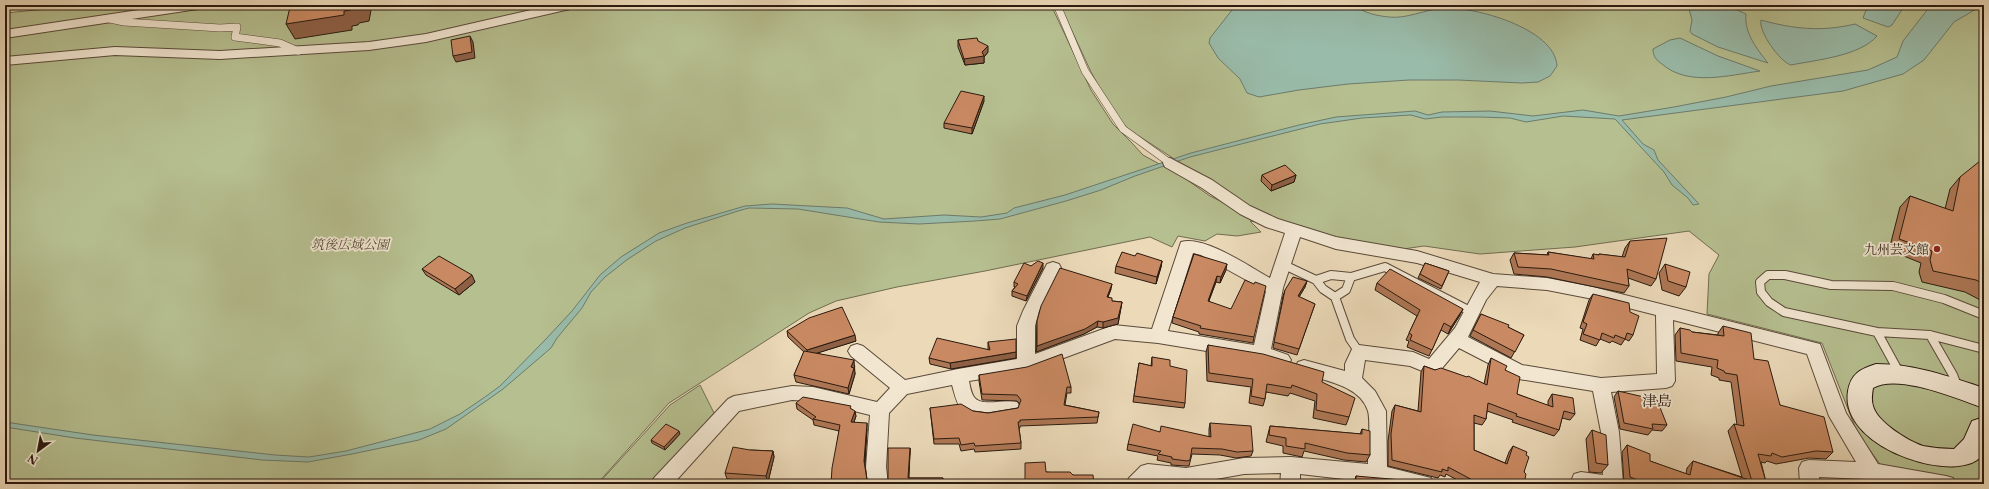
<svg xmlns="http://www.w3.org/2000/svg" width="1989" height="489" font-family="'Libre Caslon Text','Noto Serif JP',serif">
<rect width="100%" height="100%" fill="#ebd9b8"/>
<filter id="stains"><feTurbulence type="fractalNoise" baseFrequency=".005" numOctaves="4"/><feColorMatrix values="0 0 0 0 .2 0 0 0 0 .09 0 0 0 0 .02 0 0 0 .5 -.17"/></filter>
<radialGradient id="worn" r=".72"><stop offset=".6" stop-color="#630" stop-opacity="0"/><stop offset="1" stop-color="#630" stop-opacity=".3"/></radialGradient>
<path fill="#b6bf90" stroke="#706c50" d="M 90,5 L 1051,5 L 1091,90 L 1113,124 L 1132,143 L 1143,155 L 1183,177 L 1210,196 L 1267,224 L 1250,221 L 1261,232 L 1237,236 L 1217,234 L 1205,241 L 1178,236 L 1172,247 L 1150,237 L 985,271 L 897,287 L 836,301 L 809,313 L 669,403 L 597,484 L 5,484 L 5,13 Z
M 1060,5 L 1984,5 L 1984,484 L 1962,484 L 1882,467 L 1857,432 L 1822,343 L 1707,314 L 1709,274 L 1719,255 L 1689,231 L 1575,247 L 1480,254 L 1424,246 L 1403,249 L 1342,241 L 1270,221 L 1128,129 L 1115,115 L 1091,72 Z
M 700,385 L 714,413 L 651,484 L 598,484 L 670,405 Z"/>
<path fill="#99bba9" stroke="#6d7b6b" d="M 1236,5 C 1263,5 1291,5 1318,5 C 1328,5 1342,3 1352,5 C 1354,6 1357,8 1360,9 C 1369,14 1379,16 1389,17 C 1407,19 1424,10 1442,8 C 1473,6 1555,28 1557,66 L 1550,76 L 1538,82 L 1522,83 L 1458,80 L 1409,80 L 1348,84 L 1299,90 L 1259,97 L 1247,93 L 1240,79 L 1218,58 L 1209,43 L 1210,38 Z
M 1688,5 L 1726,5 L 1746,14 C 1744,33 1757,49 1768,63 L 1718,47 L 1692,34 L 1690,31 L 1692,20 Z
M 1868,5 L 1905,5 L 1892,25 L 1888,27 L 1863,18 Z
M 1931,5 L 1983,5 L 1954,22 L 1924,60 L 1903,74 L 1843,91 L 1622,120 L 1643,144 L 1654,150 L 1658,160 L 1699,204 L 1693,205 L 1688,198 L 1672,185 L 1664,172 L 1615,119 L 1563,116 L 1526,122 L 1510,118 L 1479,117 L 1442,117 L 1425,119 L 1411,115 L 1362,118 L 1320,124 L 1190,157 L 1135,176 L 1101,190 L 1066,201 L 1000,219 L 975,221 L 919,224 L 879,222 L 798,209 L 749,208 L 738,211 L 685,228 L 656,241 L 628,259 L 605,277 L 591,292 L 582,308 L 557,338 L 551,348 L 503,389 L 446,429 L 419,440 L 352,454 L 308,462 L 262,460 L 75,438 L 5,427 L 5,422 L 93,435 L 275,455 L 309,457 L 346,451 L 430,429 L 460,414 L 485,397 L 500,386 L 545,340 L 572,311 L 600,275 L 621,257 L 659,233 L 687,223 L 745,206 L 772,204 L 847,208 L 884,219 L 944,215 L 981,217 L 1007,213 L 1014,208 L 1065,195 L 1191,153 L 1299,125 L 1336,117 L 1415,111 L 1428,115 L 1442,112 L 1490,111 L 1533,116 L 1583,110 L 1619,116 L 1674,107 L 1726,97 L 1771,86 L 1868,70 L 1897,57 L 1903,41 Z
M 1761,20 C 1793,29 1822,32 1855,24 L 1877,36 C 1860,56 1816,60 1791,65 C 1780,62 1758,31 1761,20 Z
M 1680,38 L 1718,56 L 1760,71 C 1730,75 1688,87 1662,64 C 1656,60 1653,56 1653,49 L 1670,40 Z"/>
<g fill="none" stroke-linecap="round" stroke-linejoin="round">
<defs>
<path id="lane-far1" d="M 1057,5 L 1085,71 L 1123,129 L 1170,163
M 110,19 L 124,22 L 220,28 L 237,27 L 235,37 L 280,43 L 298,51"/>
<path id="lane" d="M 1282,264 L 1316,280 L 1323,289 L 1335,297 L 1350,339 L 1359,352
M 1316,280 L 1331,275 L 1351,277
M 1335,297 L 1346,290 L 1351,277 L 1385,267 L 1472,312
M 1877,332 L 1930,335
M 1900,374 L 1877,332 L 1784,312 L 1769,302 L 1761,292 L 1760,282 L 1768,275 L 1785,275 L 1831,285 L 1893,286 L 1944,299 L 1984,315
M 1958,388 L 1953,375 L 1930,335 L 1984,349"/>
<path id="street" d="M 172,5 L 204,5 L 198,9 L 5,38 L 5,30 Z
M 553,5 L 576,5 L 570,9 L 426,42 L 369,50 L 220,59 L 115,55 L 5,65 L 5,57 L 115,47 L 220,51 L 369,42 L 426,34 Z
M 1170,158 L 1212,180 L 1250,206 L 1278,219 L 1336,237 L 1417,251 L 1493,274 L 1547,278 L 1593,287 L 1820,344 L 1846,413 L 1878,464 L 1946,476 L 1953,478 L 1956,484 L 1899,484 L 1889,482 L 1890,484 L 1870,484 L 1867,479 L 1819,477 L 1820,484 L 1800,484 L 1799,468 L 1802,462 L 1809,460 L 1856,462 L 1829,416 L 1807,354 L 1673,320 L 1675,381 L 1672,386 L 1666,388 L 1611,392 L 1619,432 L 1623,484 L 1570,484 L 1574,474 L 1581,472 L 1603,475 L 1601,432 L 1593,391 L 1519,379 L 1459,348 L 1438,373 L 1432,375 L 1410,366 L 1365,360 L 1362,378 L 1375,391 L 1386,411 L 1387,467 L 1431,478 L 1434,484 L 1388,484 L 1300,474 L 1300,484 L 1280,484 L 1281,473 L 1244,474 L 1188,484 L 1152,481 L 1149,484 L 1126,484 L 1129,478 L 1141,466 L 1148,464 L 1186,468 L 1244,458 L 1291,457 L 1368,464 C 1368,451 1371,422 1368,411 C 1360,384 1320,380 1298,372 L 1295,367 L 1298,362 L 1304,360 L 1345,371 L 1345,364 L 1353,347 L 1359,345 L 1413,352 L 1429,359 L 1455,328 L 1480,282 L 1417,263 L 1336,249 L 1300,237 L 1283,288 L 1271,349 L 1288,355 L 1291,360 L 1288,365 L 1282,367 L 1261,360 L 1158,343 L 1115,339 L 1026,372 L 969,381 C 970,386 971,393 974,397 C 982,408 1006,398 1017,402 L 1020,407 L 1017,412 C 1000,418 975,421 961,408 C 956,403 954,391 952,385 L 907,394 L 889,413 L 886,467 L 888,484 L 868,484 L 866,467 L 870,415 L 813,401 L 792,400 L 739,411 L 673,484 L 651,484 L 654,478 L 728,399 L 734,396 L 792,386 L 813,387 L 877,402 L 890,388 L 851,356 L 848,351 L 851,346 L 857,344 L 863,346 L 905,380 L 958,369 L 1017,359 L 1017,326 L 1023,311 L 1047,264 L 1053,262 L 1059,264 L 1061,268 L 1039,311 L 1035,326 L 1035,354 L 1114,325 L 1152,329 L 1181,242 C 1204,235 1250,267 1270,278 L 1285,233 L 1266,227 L 1240,214 L 1202,188 L 1165,167 L 1163,163 L 1165,159 ZM 1193,253 L 1201,255 L 1266,291 L 1254,345 L 1168,331 ZM 1497,286 L 1547,290 L 1593,299 L 1656,315 L 1657,374 L 1601,378 L 1522,365 L 1468,337 L 1486,300 Z"/>
<path id="secondary" d="M 1876,364 C 1915,364 1947,376 1984,388 L 1984,408 C 1958,399 1898,373 1873,388 C 1872,394 1871,400 1873,406 C 1877,422 1908,441 1923,446 C 1933,448 1944,449 1954,449 L 1964,439 L 1972,421 L 1984,417 C 1984,427 1986,441 1984,451 C 1971,489 1838,452 1848,391 C 1851,374 1860,369 1876,364 Z"/>
</defs>
<use href="#lane-far1" stroke="#5a4a39" stroke-width="8"/>
<use href="#lane" stroke="#5a4a39" stroke-width="10"/>
<use href="#street" stroke="#5a4a39" stroke-width="2"/>
<use href="#secondary" stroke="#2a1a0f" stroke-width="2"/>
<use href="#lane-far1" stroke="#f2e6d1" stroke-width="7"/>
<use href="#lane" stroke="#f2e6d1" stroke-width="8"/>
<use href="#street" fill="#f2e6d1" fill-rule="evenodd"/>
<use href="#secondary" fill="#f2e6d1" fill-rule="evenodd"/>
</g>
<path fill="#ad7654" stroke="#2a1a0f" d="M 958,40 L 978,41 L 988,52 L 984,57 L 984,63 L 965,65 L 958,47 Z
M 984,101 L 972,134 L 944,128 L 944,123 Z
M 1983,174 L 1984,174 L 1984,302 L 1965,292 L 1922,282 L 1919,272 L 1921,263 L 1889,250 L 1900,207 L 1910,196 L 1945,209 L 1950,189 L 1960,177 Z
M 1262,175 L 1296,175 L 1294,182 L 1271,191 L 1261,181 Z
M 1630,241 L 1656,279 L 1651,286 L 1628,278 L 1629,286 L 1624,293 L 1547,277 L 1514,274 L 1510,260 L 1514,253 L 1547,255 L 1548,252 L 1591,259 L 1593,254 L 1598,255 L 1599,254 L 1622,257 L 1625,248 Z
M 1194,254 L 1226,270 L 1220,283 L 1216,282 L 1209,301 L 1254,337 L 1253,343 L 1199,334 L 1199,332 L 1172,323 L 1173,317 Z
M 1135,256 L 1162,261 L 1161,267 L 1156,284 L 1115,273 L 1116,266 Z
M 1425,263 L 1449,271 L 1441,289 L 1418,278 Z
M 1665,264 L 1686,287 L 1679,296 L 1662,290 L 1659,273 Z
M 1031,266 L 1043,268 L 1026,301 L 1012,296 L 1012,291 L 1015,287 L 1014,287 L 1014,282 Z
M 422,269 L 475,282 L 459,295 L 426,275 Z
M 1307,281 L 1305,287 L 1299,297 L 1315,304 L 1297,355 L 1273,348 L 1283,296 L 1285,290 Z
M 1377,283 L 1460,315 L 1448,334 L 1441,330 L 1429,356 L 1407,347 L 1409,341 L 1406,340 L 1417,316 L 1375,290 Z
M 1111,289 L 1108,297 L 1112,301 L 1122,302 L 1118,324 L 1103,328 L 1097,327 L 1084,334 L 1036,352 L 1037,321 Z
M 1593,294 L 1633,335 L 1629,341 L 1625,339 L 1621,345 L 1612,341 L 1610,343 L 1600,339 L 1596,346 L 1580,340 L 1583,329 L 1580,328 L 1589,300 Z
M 1481,314 L 1524,335 L 1511,358 L 1470,336 Z
M 1723,326 L 1754,359 L 1780,405 L 1833,452 L 1826,459 L 1809,458 L 1776,464 L 1767,461 L 1765,463 L 1761,462 L 1766,482 L 1771,484 L 1624,484 L 1622,452 L 1627,445 L 1650,461 L 1686,474 L 1687,468 L 1693,461 L 1742,477 L 1728,431 L 1734,424 L 1737,425 L 1731,382 L 1719,380 L 1719,378 L 1711,375 L 1712,367 L 1676,361 L 1675,335 L 1680,328 L 1692,332 L 1718,335 L 1718,333 Z
M 787,331 L 856,341 L 817,353 L 855,366 L 854,368 L 855,374 L 849,394 L 796,382 L 794,375 L 804,352 L 788,337 Z
M 988,342 L 1016,358 L 951,369 L 930,364 L 929,358 L 988,350 Z
M 1208,345 L 1322,382 L 1349,417 L 1346,425 L 1313,418 L 1315,401 L 1290,393 L 1288,396 L 1266,392 L 1265,399 L 1263,406 L 1249,403 L 1251,387 L 1207,381 L 1206,352 Z
M 1152,357 L 1170,366 L 1185,403 L 1184,408 L 1133,402 L 1139,363 L 1151,366 Z
M 1491,358 L 1505,370 L 1517,394 L 1548,406 L 1548,401 L 1552,394 L 1575,414 L 1570,420 L 1562,418 L 1559,430 L 1554,436 L 1512,422 L 1513,420 L 1487,411 L 1486,419 L 1482,425 L 1474,423 L 1474,450 L 1505,463 L 1509,452 L 1513,446 L 1526,455 L 1524,472 L 1524,484 L 1465,484 L 1446,474 L 1445,477 L 1440,475 L 1438,478 L 1388,466 L 1388,441 L 1392,411 L 1395,405 L 1418,411 L 1421,372 L 1424,366 L 1435,370 L 1484,384 L 1488,365 Z
M 979,375 L 1071,387 L 1071,393 L 1067,393 L 1065,405 L 1099,412 L 1097,423 L 1020,426 L 1020,428 L 1019,428 L 1021,443 L 1021,449 L 975,452 L 974,449 L 961,451 L 959,444 L 934,444 L 930,408 L 973,411 L 988,413 L 1018,408 L 1020,404 L 1017,401 L 982,400 L 979,381 Z
M 1618,391 L 1667,425 L 1662,431 L 1652,430 L 1648,435 L 1620,429 L 1614,397 Z
M 796,403 L 851,409 L 856,416 L 854,422 L 867,429 L 865,466 L 867,480 L 888,480 L 910,448 L 910,453 L 909,478 L 943,478 L 943,482 L 979,483 L 1025,482 L 1046,472 L 1073,475 L 1094,484 L 831,484 L 839,431 L 814,425 L 813,420 L 797,409 Z
M 1210,423 L 1253,451 L 1251,456 L 1236,458 L 1220,455 L 1192,454 L 1189,466 L 1186,466 L 1171,465 L 1171,463 L 1157,460 L 1158,456 L 1127,450 L 1128,444 L 1160,432 L 1209,437 L 1209,429 Z
M 1270,426 L 1360,434 L 1362,429 L 1370,455 L 1366,462 L 1344,460 L 1304,451 L 1302,457 L 1283,453 L 1283,446 L 1266,442 Z
M 1592,430 L 1608,465 L 1601,473 L 1589,472 L 1586,439 Z
M 680,434 L 665,450 L 652,443 L 651,440 Z
M 750,450 L 773,451 L 774,457 L 768,482 L 727,479 L 725,473 Z
M 1356,476 L 1402,484 L 1353,484 L 1354,482 Z"/>
<path fill="#8d6045" stroke="#2a1a0f" d="M 362,5 L 372,5 L 369,21 L 359,23 L 358,25 L 352,26 L 352,30 L 295,39 L 286,24 L 344,11 L 351,8 Z
M 470,36 L 473,42 L 475,58 L 456,62 L 453,56 Z
M 988,46 L 988,52 L 984,57 L 984,63 L 965,65 L 964,59 L 982,52 Z
M 984,96 L 984,101 L 972,134 L 972,128 Z
M 1296,175 L 1294,182 L 1271,191 L 1272,185 Z
M 1162,261 L 1161,267 L 1156,284 L 1157,277 Z
M 1043,263 L 1043,268 L 1026,301 L 1027,296 Z
M 1227,264 L 1226,270 L 1220,283 L 1221,277 Z
M 472,275 L 475,282 L 459,295 L 455,289 Z
M 1217,276 L 1216,282 L 1206,307 L 1208,301 Z
M 1307,281 L 1305,287 L 1296,302 L 1298,296 Z
M 1112,284 L 1111,289 L 1106,302 L 1107,297 Z
M 1122,302 L 1118,324 L 1103,328 L 1103,322 Z
M 1463,309 L 1460,315 L 1448,334 L 1451,327 Z
M 1098,321 L 1097,327 L 1084,334 L 1036,352 L 1037,346 Z
M 855,335 L 856,341 L 808,356 L 807,350 Z
M 1016,352 L 1016,358 L 951,369 L 950,363 Z
M 854,360 L 855,374 L 849,394 L 848,388 L 851,367 Z
M 855,411 L 856,416 L 852,428 L 851,422 Z
M 867,423 L 867,429 L 864,467 L 864,461 Z
M 679,431 L 680,434 L 665,450 L 664,447 Z
M 910,448 L 910,453 L 908,483 L 908,478 Z
M 773,451 L 774,457 L 768,482 L 766,476 Z"/>
<path fill="#c98962" stroke="#2a1a0f" d="M 293,5 L 362,5 L 362,6 L 351,8 L 351,10 L 344,11 L 344,15 L 286,24 L 290,7 Z
M 470,36 L 472,52 L 453,56 L 451,40 Z
M 977,38 L 978,41 L 988,46 L 982,52 L 984,56 L 964,59 L 958,40 Z
M 961,91 L 984,96 L 972,128 L 944,123 Z
M 1980,161 L 1983,174 L 1984,174 L 1984,284 L 1976,280 L 1933,271 L 1930,260 L 1932,251 L 1899,239 L 1910,196 L 1953,211 L 1960,177 Z
M 1285,165 L 1296,175 L 1272,185 L 1262,175 Z
M 1667,238 L 1656,279 L 1627,269 L 1629,286 L 1551,269 L 1518,267 L 1514,253 L 1549,255 L 1548,252 L 1594,259 L 1593,254 L 1599,255 L 1599,254 L 1625,257 L 1630,241 Z
M 1122,252 L 1135,256 L 1137,253 L 1162,261 L 1157,277 L 1116,266 Z
M 1194,254 L 1227,264 L 1221,277 L 1217,276 L 1208,301 L 1231,309 L 1245,280 L 1254,284 L 1255,282 L 1266,286 L 1254,337 L 1200,328 L 1201,326 L 1173,317 Z
M 439,256 L 472,275 L 455,289 L 422,269 Z
M 1038,261 L 1043,263 L 1027,296 L 1012,291 L 1018,284 L 1014,282 L 1024,263 L 1031,266 Z
M 1425,263 L 1449,271 L 1442,286 L 1420,274 Z
M 1665,264 L 1690,272 L 1686,287 L 1668,281 Z
M 1060,268 L 1112,284 L 1107,297 L 1112,298 L 1112,301 L 1122,302 L 1118,318 L 1103,322 L 1098,321 L 1085,329 L 1037,346 L 1037,321 L 1041,306 Z
M 1390,269 L 1463,309 L 1451,327 L 1444,323 L 1432,350 L 1410,340 L 1412,335 L 1409,333 L 1420,310 L 1377,283 Z
M 1293,277 L 1307,281 L 1298,296 L 1315,304 L 1299,349 L 1274,342 L 1285,290 Z
M 1593,294 L 1629,303 L 1630,312 L 1639,316 L 1633,335 L 1627,333 L 1625,339 L 1615,335 L 1614,338 L 1602,333 L 1600,340 L 1583,334 L 1587,324 L 1583,322 Z
M 842,307 L 855,335 L 807,350 L 787,331 L 809,318 Z
M 1481,314 L 1509,325 L 1508,327 L 1524,335 L 1515,352 L 1473,330 Z
M 1723,326 L 1751,333 L 1754,359 L 1768,361 L 1780,405 L 1824,417 L 1833,452 L 1816,451 L 1782,457 L 1772,453 L 1771,456 L 1758,454 L 1766,482 L 1771,483 L 1771,484 L 1649,484 L 1630,477 L 1627,445 L 1650,454 L 1650,461 L 1690,475 L 1693,461 L 1752,481 L 1734,424 L 1744,426 L 1737,375 L 1725,373 L 1724,371 L 1717,368 L 1718,360 L 1681,353 L 1680,328 L 1690,330 L 1692,332 L 1724,336 Z
M 937,338 L 990,350 L 988,342 L 1016,339 L 1016,352 L 950,363 L 929,358 Z
M 1208,345 L 1263,354 L 1324,372 L 1322,382 L 1355,398 L 1349,417 L 1316,410 L 1317,394 L 1292,385 L 1291,388 L 1267,384 L 1265,399 L 1251,396 L 1253,379 L 1209,373 Z
M 804,351 L 854,360 L 851,367 L 854,368 L 848,388 L 794,375 Z
M 1062,354 L 1071,387 L 1067,387 L 1064,405 L 1099,412 L 1098,417 L 1020,420 L 1020,422 L 1018,422 L 1021,443 L 975,446 L 974,443 L 961,445 L 959,438 L 934,439 L 930,408 L 961,404 L 973,411 L 988,413 L 1018,408 L 1021,400 L 1017,395 L 982,394 L 979,375 L 1027,367 Z
M 1152,357 L 1170,360 L 1170,366 L 1187,370 L 1185,403 L 1134,396 L 1139,363 L 1152,366 Z
M 1491,358 L 1507,366 L 1505,370 L 1520,377 L 1517,394 L 1553,407 L 1552,394 L 1573,398 L 1575,414 L 1564,411 L 1559,430 L 1516,416 L 1517,414 L 1488,403 L 1486,419 L 1474,415 L 1474,450 L 1507,464 L 1513,446 L 1527,452 L 1526,455 L 1529,457 L 1524,472 L 1526,474 L 1524,484 L 1480,484 L 1448,467 L 1448,471 L 1442,469 L 1442,472 L 1392,460 L 1391,434 L 1395,405 L 1421,412 L 1424,366 L 1435,370 L 1441,368 L 1467,377 L 1468,376 L 1487,385 Z
M 1618,391 L 1657,400 L 1667,425 L 1652,424 L 1653,429 L 1624,423 Z
M 803,397 L 851,406 L 850,408 L 855,411 L 851,422 L 867,423 L 864,461 L 867,480 L 888,480 L 888,448 L 910,448 L 908,478 L 943,478 L 943,482 L 962,480 L 979,481 L 979,483 L 1025,482 L 1025,463 L 1045,462 L 1046,472 L 1070,472 L 1073,475 L 1093,475 L 1094,484 L 831,484 L 832,468 L 840,425 L 813,419 L 816,417 L 796,403 Z
M 1210,423 L 1251,426 L 1253,451 L 1237,452 L 1222,449 L 1192,448 L 1190,460 L 1187,461 L 1172,459 L 1172,457 L 1158,454 L 1161,451 L 1128,444 L 1133,424 L 1160,432 L 1161,426 L 1211,437 Z
M 666,424 L 679,431 L 664,447 L 651,440 Z
M 1270,426 L 1362,434 L 1362,429 L 1370,431 L 1370,455 L 1347,453 L 1305,443 L 1305,449 L 1286,446 L 1286,438 L 1269,435 Z
M 1592,430 L 1606,435 L 1608,465 L 1596,463 Z
M 733,447 L 750,450 L 773,451 L 766,476 L 725,473 Z
M 1356,476 L 1402,480 L 1402,484 L 1372,484 L 1356,481 Z
M 1924,480 L 1946,484 L 1903,484 Z"/>
<circle fill="#8f2418" stroke="#f2e6d1" stroke-width="1.5" cx="1937" cy="249" r="4"/>
<g text-anchor="middle" stroke-width="3.5" stroke-linejoin="round" paint-order="stroke">
<g font-size="13" font-style="italic" fill="#544c36" stroke="#f2e6d1">
<text x="350" y="249">筑後広域公園</text>
</g>
<g font-size="13" fill="#2a1a0f" stroke="#f2e6d1" text-anchor="end">
<text x="1929" y="254">九州芸文館</text>
</g>
<g font-size="15" fill="#2a1a0f" stroke="#f2e6d1">
<text x="1657" y="406">津島</text>
</g>
</g>
<rect width="1989" height="489" fill="none" stroke="#ebd9b8" stroke-width="20"/>
<rect x="6" y="6" width="1977" height="477" fill="none" stroke="#2a1a0f" stroke-width="2"/>
<rect x="10" y="10" width="1969" height="469" fill="none" stroke="#2a1a0f"/>
<g transform="translate(38 451) rotate(212)" stroke="#f2e6d1" stroke-width="3" paint-order="stroke">
<path d="M0-3L7 15L0 10L-7 15Z" fill="#2a1a0f"/>
<text y="-6" font-size="11" font-weight="bold" text-anchor="middle" fill="#2a1a0f">N</text>
</g>
<rect width="100%" height="100%" filter="url(#stains)"/>
<rect width="100%" height="100%" fill="url(#worn)"/>
</svg>
